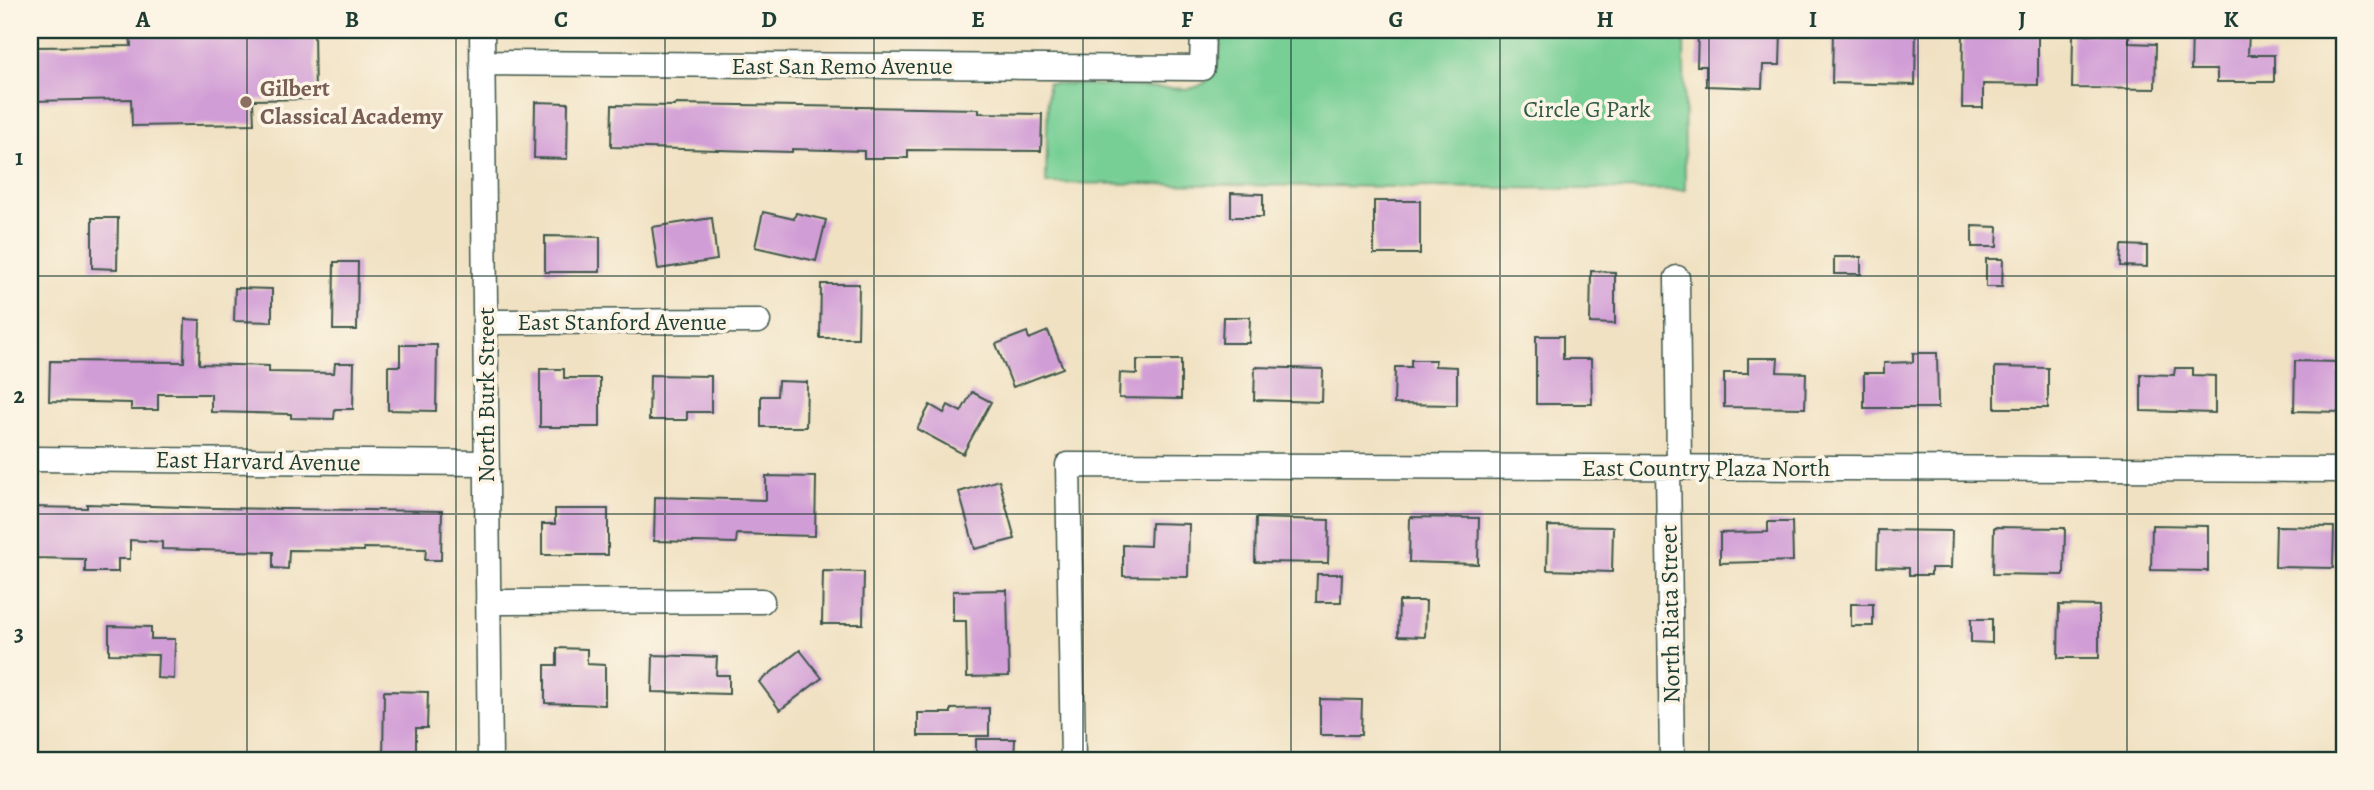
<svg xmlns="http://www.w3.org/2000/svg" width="2374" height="790" font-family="Alegreya,serif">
<rect width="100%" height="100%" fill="#fcf5e5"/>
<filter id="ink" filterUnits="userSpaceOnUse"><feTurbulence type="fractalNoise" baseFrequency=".0143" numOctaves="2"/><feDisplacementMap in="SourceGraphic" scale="14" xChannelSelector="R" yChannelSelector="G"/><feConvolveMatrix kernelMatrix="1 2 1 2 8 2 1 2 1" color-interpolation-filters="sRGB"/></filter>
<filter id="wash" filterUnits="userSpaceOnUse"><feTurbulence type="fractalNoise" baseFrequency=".00686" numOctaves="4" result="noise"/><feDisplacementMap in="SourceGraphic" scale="28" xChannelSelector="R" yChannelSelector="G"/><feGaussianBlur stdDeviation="1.57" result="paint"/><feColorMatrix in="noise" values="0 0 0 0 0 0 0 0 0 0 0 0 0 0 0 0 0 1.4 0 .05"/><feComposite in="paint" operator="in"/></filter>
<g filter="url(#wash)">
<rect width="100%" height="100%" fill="#f0e1c2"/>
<path fill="#77cf95" stroke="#4b8664" stroke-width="2" d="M 1221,30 L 1684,30 L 1685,190 L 1046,183 L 1048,83 L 1188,89 C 1220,84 1221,56 1221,30 Z"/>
<g id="blocks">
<path fill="#d19dd6" d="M 130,30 L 314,30 L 315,99 L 253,100 L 254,124 L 132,126 L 131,99 L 30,101 L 30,47 L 131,46 Z
M 1698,30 L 1781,30 L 1780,65 L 1763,65 L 1762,88 L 1706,86 L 1706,66 L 1697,66 Z
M 1833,30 L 1916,30 L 1915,85 L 1832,83 Z
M 1963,30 L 2038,30 L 2038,85 L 1983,84 L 1983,108 L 1962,108 Z
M 2192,30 L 2249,30 L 2248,55 L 2274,55 L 2274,82 L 2217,82 L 2217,70 L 2191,70 Z
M 2073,34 L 2129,35 L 2129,43 L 2156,44 L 2155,89 L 2072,88 Z
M 535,102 L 568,103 L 567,159 L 534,158 Z
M 675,104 L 979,109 L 979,113 L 1042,114 L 1041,151 L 908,150 L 908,158 L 864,158 L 864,151 L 792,149 L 792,152 L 611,147 L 612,105 L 675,106 Z
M 1231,193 L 1263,194 L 1263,217 L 1231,217 Z
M 1374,201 L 1420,201 L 1420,254 L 1374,254 Z
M 763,212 L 794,219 L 796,213 L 826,220 L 816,261 L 755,247 Z
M 92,218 L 118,218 L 117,269 L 92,268 Z
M 712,218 L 717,260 L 658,269 L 652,227 Z
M 1972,226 L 1998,227 L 1997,247 L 1972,247 Z
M 545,236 L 600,237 L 600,272 L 545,272 Z
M 2122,245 L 2147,246 L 2147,267 L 2121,266 Z
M 1834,257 L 1861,257 L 1861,274 L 1834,274 Z
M 1986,259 L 2003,259 L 2002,287 L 1986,287 Z
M 334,262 L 358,262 L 357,330 L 333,330 Z
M 1591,271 L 1615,272 L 1615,324 L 1590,323 Z
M 821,284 L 859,284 L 858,338 L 820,338 Z
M 235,288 L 272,289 L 272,322 L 234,321 Z
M 1223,317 L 1250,317 L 1249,343 L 1222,343 Z
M 185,319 L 200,320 L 199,364 L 269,366 L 269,372 L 334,373 L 335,363 L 354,363 L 353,409 L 335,409 L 334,419 L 291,418 L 291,414 L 211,412 L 211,394 L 158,394 L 158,410 L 131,410 L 131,403 L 49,401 L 50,361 L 184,362 Z
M 1048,331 L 1063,368 L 1013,387 L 996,344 L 1027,332 L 1029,339 Z
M 1536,336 L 1563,336 L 1563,359 L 1591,359 L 1592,404 L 1536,404 Z
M 400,345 L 437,345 L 436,411 L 388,410 L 388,366 L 400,366 Z
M 1913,353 L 1937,353 L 1938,408 L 1864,408 L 1864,373 L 1884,373 L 1884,363 L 1913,362 Z
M 1748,358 L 1778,358 L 1777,372 L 1806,373 L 1805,408 L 1724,407 L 1724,373 L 1748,373 Z
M 1137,360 L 1181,360 L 1181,399 L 1119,398 L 1120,373 L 1137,374 Z
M 1411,360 L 1435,360 L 1435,366 L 1457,367 L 1457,405 L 1394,404 L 1395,367 L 1411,367 Z
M 2295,361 L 2339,362 L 2338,373 L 2344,373 L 2344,412 L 2294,411 Z
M 1255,367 L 1323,369 L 1322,402 L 1254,400 Z
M 1995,367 L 2048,368 L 2048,408 L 1995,408 Z
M 2175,368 L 2193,368 L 2193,375 L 2215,376 L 2215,413 L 2141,411 L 2141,374 L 2174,375 Z
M 540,369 L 564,369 L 564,378 L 600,378 L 600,427 L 540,427 Z
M 650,375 L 711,376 L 711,412 L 687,412 L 687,420 L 649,420 Z
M 778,381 L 807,382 L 806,427 L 761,427 L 761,396 L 777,396 Z
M 972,392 L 991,402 L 963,454 L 917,429 L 930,405 L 944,413 L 948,405 L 961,412 Z
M 766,476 L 816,477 L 815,536 L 737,534 L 736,543 L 654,541 L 655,497 L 766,500 Z
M 999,480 L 1015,539 L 975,549 L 959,492 Z
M 87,504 L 216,508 L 442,511 L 441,560 L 425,560 L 426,549 L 364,548 L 364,551 L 289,550 L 288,569 L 273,568 L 273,552 L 162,549 L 162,542 L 130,540 L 130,559 L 118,559 L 118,572 L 85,572 L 85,559 L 30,558 L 30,507 L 87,508 Z
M 555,509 L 608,509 L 608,555 L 542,555 L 542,524 L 555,524 Z
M 1410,517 L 1479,518 L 1478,564 L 1409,562 Z
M 1256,518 L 1329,520 L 1328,563 L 1255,562 Z
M 1768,522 L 1792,522 L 1793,561 L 1720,563 L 1720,533 L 1768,532 Z
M 1151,523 L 1189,524 L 1188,577 L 1123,576 L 1123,545 L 1150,546 Z
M 2152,525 L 2208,526 L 2208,571 L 2151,570 Z
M 1548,526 L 1613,527 L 1612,572 L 1547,570 Z
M 2276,526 L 2334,527 L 2333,568 L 2275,567 Z
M 1994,527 L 2065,528 L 2064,575 L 1993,574 Z
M 1878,530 L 1952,531 L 1951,568 L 1931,568 L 1931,575 L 1909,575 L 1909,568 L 1877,567 Z
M 823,571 L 864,572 L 863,624 L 822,624 Z
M 1317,574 L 1342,574 L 1341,602 L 1316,602 Z
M 1007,590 L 1009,676 L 967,677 L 966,621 L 953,621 L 953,591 Z
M 1399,601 L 1426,601 L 1425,637 L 1398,636 Z
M 1851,604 L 1873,604 L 1873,626 L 1851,626 Z
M 2059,605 L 2099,606 L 2099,658 L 2058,658 Z
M 1971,619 L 1992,619 L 1992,643 L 1971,642 Z
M 109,626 L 151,627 L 151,639 L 175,639 L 174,679 L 157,678 L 158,655 L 109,654 Z
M 557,648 L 587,649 L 587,664 L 605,665 L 605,705 L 545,703 L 545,665 L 557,665 Z
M 800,650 L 822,678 L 780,710 L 759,682 Z
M 653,655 L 717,657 L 716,675 L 729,675 L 729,694 L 652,692 Z
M 384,691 L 428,692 L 427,728 L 416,728 L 416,760 L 383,760 Z
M 1320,699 L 1362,700 L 1361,735 L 1320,735 Z
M 989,708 L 989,736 L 918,736 L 918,713 L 951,713 L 951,709 Z
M 976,739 L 1015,739 L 1014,760 L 976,760 Z"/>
</g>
</g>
<g filter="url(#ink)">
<use href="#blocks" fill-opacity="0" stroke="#3e5649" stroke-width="2"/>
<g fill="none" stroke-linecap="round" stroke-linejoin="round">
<defs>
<path id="minor" d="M 482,30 L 490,760
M 482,63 L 1202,68 L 1203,30
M 1677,278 L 1679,467
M 485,322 L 758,321
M 30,459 L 486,463
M 1668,467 L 1672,760
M 488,602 L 762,601
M 1073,760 L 1068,465 L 2344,470"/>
</defs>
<use href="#minor" stroke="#3e5649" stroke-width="27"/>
<use href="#minor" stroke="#fff" stroke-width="24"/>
</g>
</g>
<path fill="none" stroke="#1f3d34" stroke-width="2" stroke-opacity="0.55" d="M 247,30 L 247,760M 456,30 L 456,760M 665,30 L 665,760M 874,30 L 874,760M 1083,30 L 1083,760M 1291,30 L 1291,760M 1500,30 L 1500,760M 1709,30 L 1709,760M 1918,30 L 1918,760M 2127,30 L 2127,760M 30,276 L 2344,276M 30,514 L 2344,514"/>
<circle fill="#8d6e63" stroke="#fcf5e5" stroke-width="2.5" cx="246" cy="102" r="7"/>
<g text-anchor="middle" stroke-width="7" stroke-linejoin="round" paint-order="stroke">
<g font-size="24" fill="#1f3d34" stroke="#fcf5e5">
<text x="842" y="74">East San Remo Avenue</text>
<text x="622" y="330">East Stanford Avenue</text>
<text transform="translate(486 395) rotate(-90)" y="8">North Burk Street</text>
<text transform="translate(258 461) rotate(1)" y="8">East Harvard Avenue</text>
<text x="1706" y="476">East Country Plaza North</text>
<text transform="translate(1670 614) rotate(-91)" y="8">North Riata Street</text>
</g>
<g font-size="24" font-weight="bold" fill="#785e54" stroke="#fcf5e5" text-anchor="start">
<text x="260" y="96">Gilbert<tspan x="260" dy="28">Classical Academy</tspan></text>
</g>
<g font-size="24" fill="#315a47" stroke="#fcf5e5">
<text x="1587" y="117">Circle G Park</text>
</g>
</g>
<rect width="2374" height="790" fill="none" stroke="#fcf5e5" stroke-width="77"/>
<rect x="38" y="38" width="2298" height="714" fill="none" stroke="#1f3d34" stroke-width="2.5"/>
<g font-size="23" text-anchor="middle" font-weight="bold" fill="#1f3d34">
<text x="143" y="27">A</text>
<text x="352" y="27">B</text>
<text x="561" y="27">C</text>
<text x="769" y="27">D</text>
<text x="978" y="27">E</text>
<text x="1187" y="27">F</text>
<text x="1396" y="27">G</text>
<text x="1605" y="27">H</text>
<text x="1813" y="27">I</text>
<text x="2022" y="27">J</text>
<text x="2231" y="27">K</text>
<text x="19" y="165">1</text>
<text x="19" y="403">2</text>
<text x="19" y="641">3</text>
</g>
</svg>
